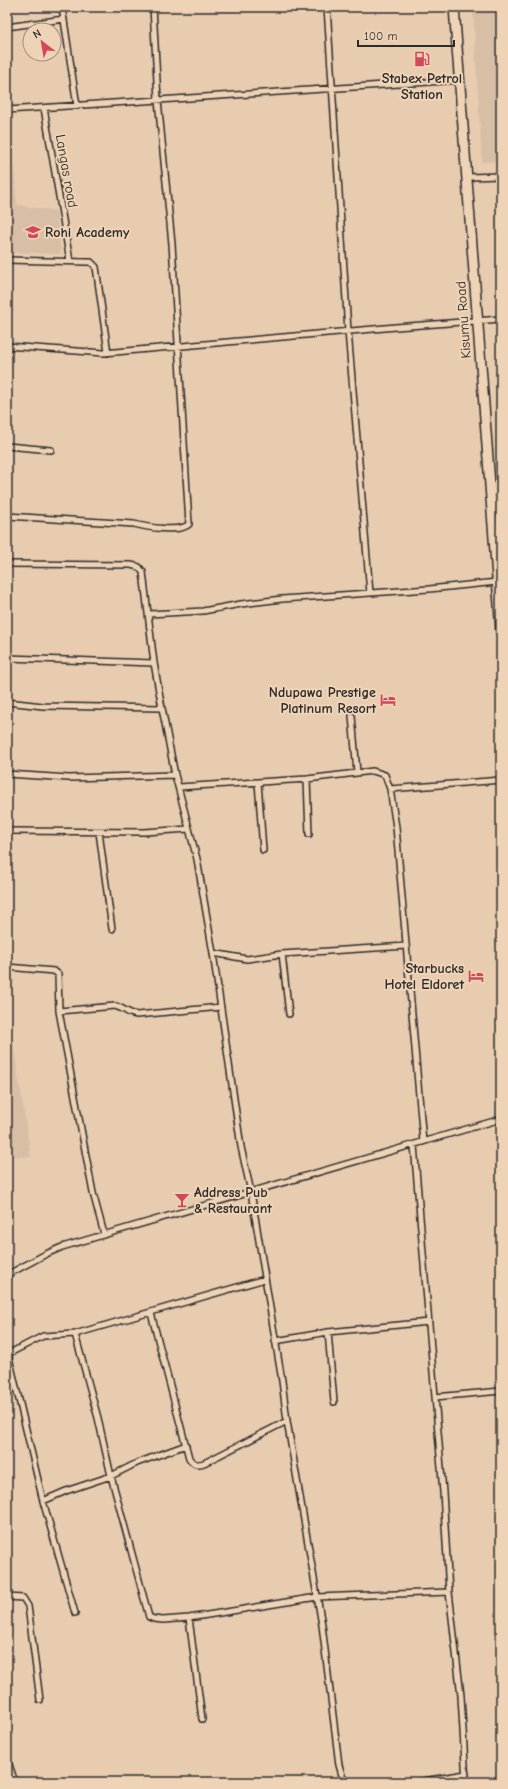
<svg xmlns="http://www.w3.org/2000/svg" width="508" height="1789" font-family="'Comic Neue',sans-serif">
<rect width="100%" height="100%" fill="#e7ccb0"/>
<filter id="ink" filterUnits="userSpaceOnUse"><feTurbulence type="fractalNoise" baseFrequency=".025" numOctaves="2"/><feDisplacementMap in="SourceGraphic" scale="8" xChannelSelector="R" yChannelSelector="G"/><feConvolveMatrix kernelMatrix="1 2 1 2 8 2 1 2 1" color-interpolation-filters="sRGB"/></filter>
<g filter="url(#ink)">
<path fill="#d7bea5" d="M 473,7 L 501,7 L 501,161 L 482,162 Z
M 7,168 L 14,168 L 17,205 L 56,211 L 61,254 L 7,252 Z
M 7,1043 L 13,1043 L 31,1157 L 7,1156 Z"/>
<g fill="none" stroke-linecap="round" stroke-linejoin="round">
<defs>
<path id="street" d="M 62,7 L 77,106
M 327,7 L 348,331 L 370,593
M 7,27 L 64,19
M 44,108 L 70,261
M 7,110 L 459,80
M 468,177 L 501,176
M 7,260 L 87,262 L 91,262 L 96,267 L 108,353
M 7,346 L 104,353 L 396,327 L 501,319
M 7,446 L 51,450
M 492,505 L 501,505
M 7,516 L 134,524 C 145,527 181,533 189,524 L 172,244 L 158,100 L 153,7
M 7,564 L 131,565 L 139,567 L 143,572 L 154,663 L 162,708 L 175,775 L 197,859 L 213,953 L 241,1147 L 251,1192 L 282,1381 L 287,1421 L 322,1625 L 339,1765 L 344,1782
M 149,614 L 203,611 L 241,604 L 282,599 L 429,589 L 497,582
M 7,658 L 154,663
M 7,702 L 43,706 L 162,708
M 352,716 L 357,772
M 7,774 L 69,778 L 175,775
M 307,779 L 309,834
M 258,782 L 263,850
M 179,787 L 307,779 L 373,771 L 385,775 L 390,789 L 396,827 L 423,1142
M 390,789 L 501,780
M 7,831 L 144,832 L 189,829
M 99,832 L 112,929
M 213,953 L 247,959 L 282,954 L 406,946
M 282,954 L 289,1014
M 7,967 L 54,971 L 58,974 L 59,1011 L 93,1193 L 104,1234
M 59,1011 L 115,1006 C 124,1008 128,1014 137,1015 L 221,1007
M 414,1145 L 443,1492 L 449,1592 L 461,1696 L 466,1782
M 7,1275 L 46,1254 L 62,1247 L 501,1119
M 151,1313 L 189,1458 C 194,1465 197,1465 204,1463 L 287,1421
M 328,1332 L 334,1402
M 75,1334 L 98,1418 L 111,1476 L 149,1617 L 154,1619 L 163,1620 L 189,1618 L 317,1597 L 449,1592
M 275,1341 L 328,1332 L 429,1322
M 7,1349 L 43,1501 L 75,1613
M 8,1354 L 43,1336 L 75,1334 L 265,1279
M 435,1397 L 501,1391
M 43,1501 L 66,1491 L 111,1476 L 137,1463 L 186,1445
M 7,1597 L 23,1598 L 28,1606 L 40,1700
M 189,1618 L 202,1719
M 7,1759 L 15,1782
M 417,1782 L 466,1774"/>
<path id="highway" d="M 454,7 L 501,631"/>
</defs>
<use href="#street" stroke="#2b2b2b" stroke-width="8"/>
<use href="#highway" stroke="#2b2b2b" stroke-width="12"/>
<use href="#street" stroke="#efd3b6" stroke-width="5"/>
<use href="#highway" stroke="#efd3b6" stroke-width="9"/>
</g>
</g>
<defs>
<symbol id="fuel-bare" viewBox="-9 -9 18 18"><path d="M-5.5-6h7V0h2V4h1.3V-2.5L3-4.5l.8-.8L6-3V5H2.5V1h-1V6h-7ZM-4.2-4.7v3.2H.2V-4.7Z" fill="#d1495b" stroke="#efd3b6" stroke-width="2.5" paint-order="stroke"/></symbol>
<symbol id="school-bare" viewBox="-9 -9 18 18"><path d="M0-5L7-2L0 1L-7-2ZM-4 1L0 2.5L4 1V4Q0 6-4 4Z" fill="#d1495b" stroke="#efd3b6" stroke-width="2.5" paint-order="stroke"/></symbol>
<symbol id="hotel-bare" viewBox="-9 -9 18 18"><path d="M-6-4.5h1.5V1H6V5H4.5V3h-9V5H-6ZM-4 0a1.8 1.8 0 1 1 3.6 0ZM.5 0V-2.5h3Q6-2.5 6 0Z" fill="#d1495b" stroke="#efd3b6" stroke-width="2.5" paint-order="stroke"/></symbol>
<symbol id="bar-bare" viewBox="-9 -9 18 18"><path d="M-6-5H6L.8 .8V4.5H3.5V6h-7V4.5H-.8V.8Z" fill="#d1495b" stroke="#efd3b6" stroke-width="2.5" paint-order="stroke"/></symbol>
</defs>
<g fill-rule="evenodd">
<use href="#fuel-bare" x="411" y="48" width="22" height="22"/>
<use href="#school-bare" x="22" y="221" width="22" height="22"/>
<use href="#hotel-bare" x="377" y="689" width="22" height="22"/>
<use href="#hotel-bare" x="465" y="965" width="22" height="22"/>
<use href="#bar-bare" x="171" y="1189" width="22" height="22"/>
</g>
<g text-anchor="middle" stroke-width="4" stroke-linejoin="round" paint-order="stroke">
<g font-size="14" font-weight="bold" fill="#2b2b2b" stroke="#efd3b6" text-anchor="start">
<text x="422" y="83" text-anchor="middle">Stabex Petrol<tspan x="422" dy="16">Station</tspan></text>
<text x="45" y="237">Rohi Academy</text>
<text x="376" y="697" text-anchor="end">Ndupawa Prestige<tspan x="376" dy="16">Platinum Resort</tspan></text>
<text x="464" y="973" text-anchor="end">Starbucks<tspan x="464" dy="16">Hotel Eldoret</tspan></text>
<text x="194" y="1197">Address Pub<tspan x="194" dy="16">&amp; Restaurant</tspan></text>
</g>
<g font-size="14" fill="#2b2b2b" stroke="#efd3b6">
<text transform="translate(67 171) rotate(80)" y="5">Langas road</text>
<text transform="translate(463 320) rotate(-94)" y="5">Kisumu Road</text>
</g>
</g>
<rect width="508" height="1789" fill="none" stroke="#efd3b6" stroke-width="24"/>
<rect x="12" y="12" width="484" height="1765" fill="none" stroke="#2b2b2b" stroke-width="1.5" filter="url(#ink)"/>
<g transform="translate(42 42) rotate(329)"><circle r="19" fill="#efd3b6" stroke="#a1907e"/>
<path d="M0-3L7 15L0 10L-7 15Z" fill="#d1495b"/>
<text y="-6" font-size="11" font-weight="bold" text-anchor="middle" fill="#2b2b2b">N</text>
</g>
<path d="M358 40v6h96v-6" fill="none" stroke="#2b2b2b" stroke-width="2"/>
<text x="364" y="40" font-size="12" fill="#2b2b2b" stroke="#efd3b6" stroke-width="3" paint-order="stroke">100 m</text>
</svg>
